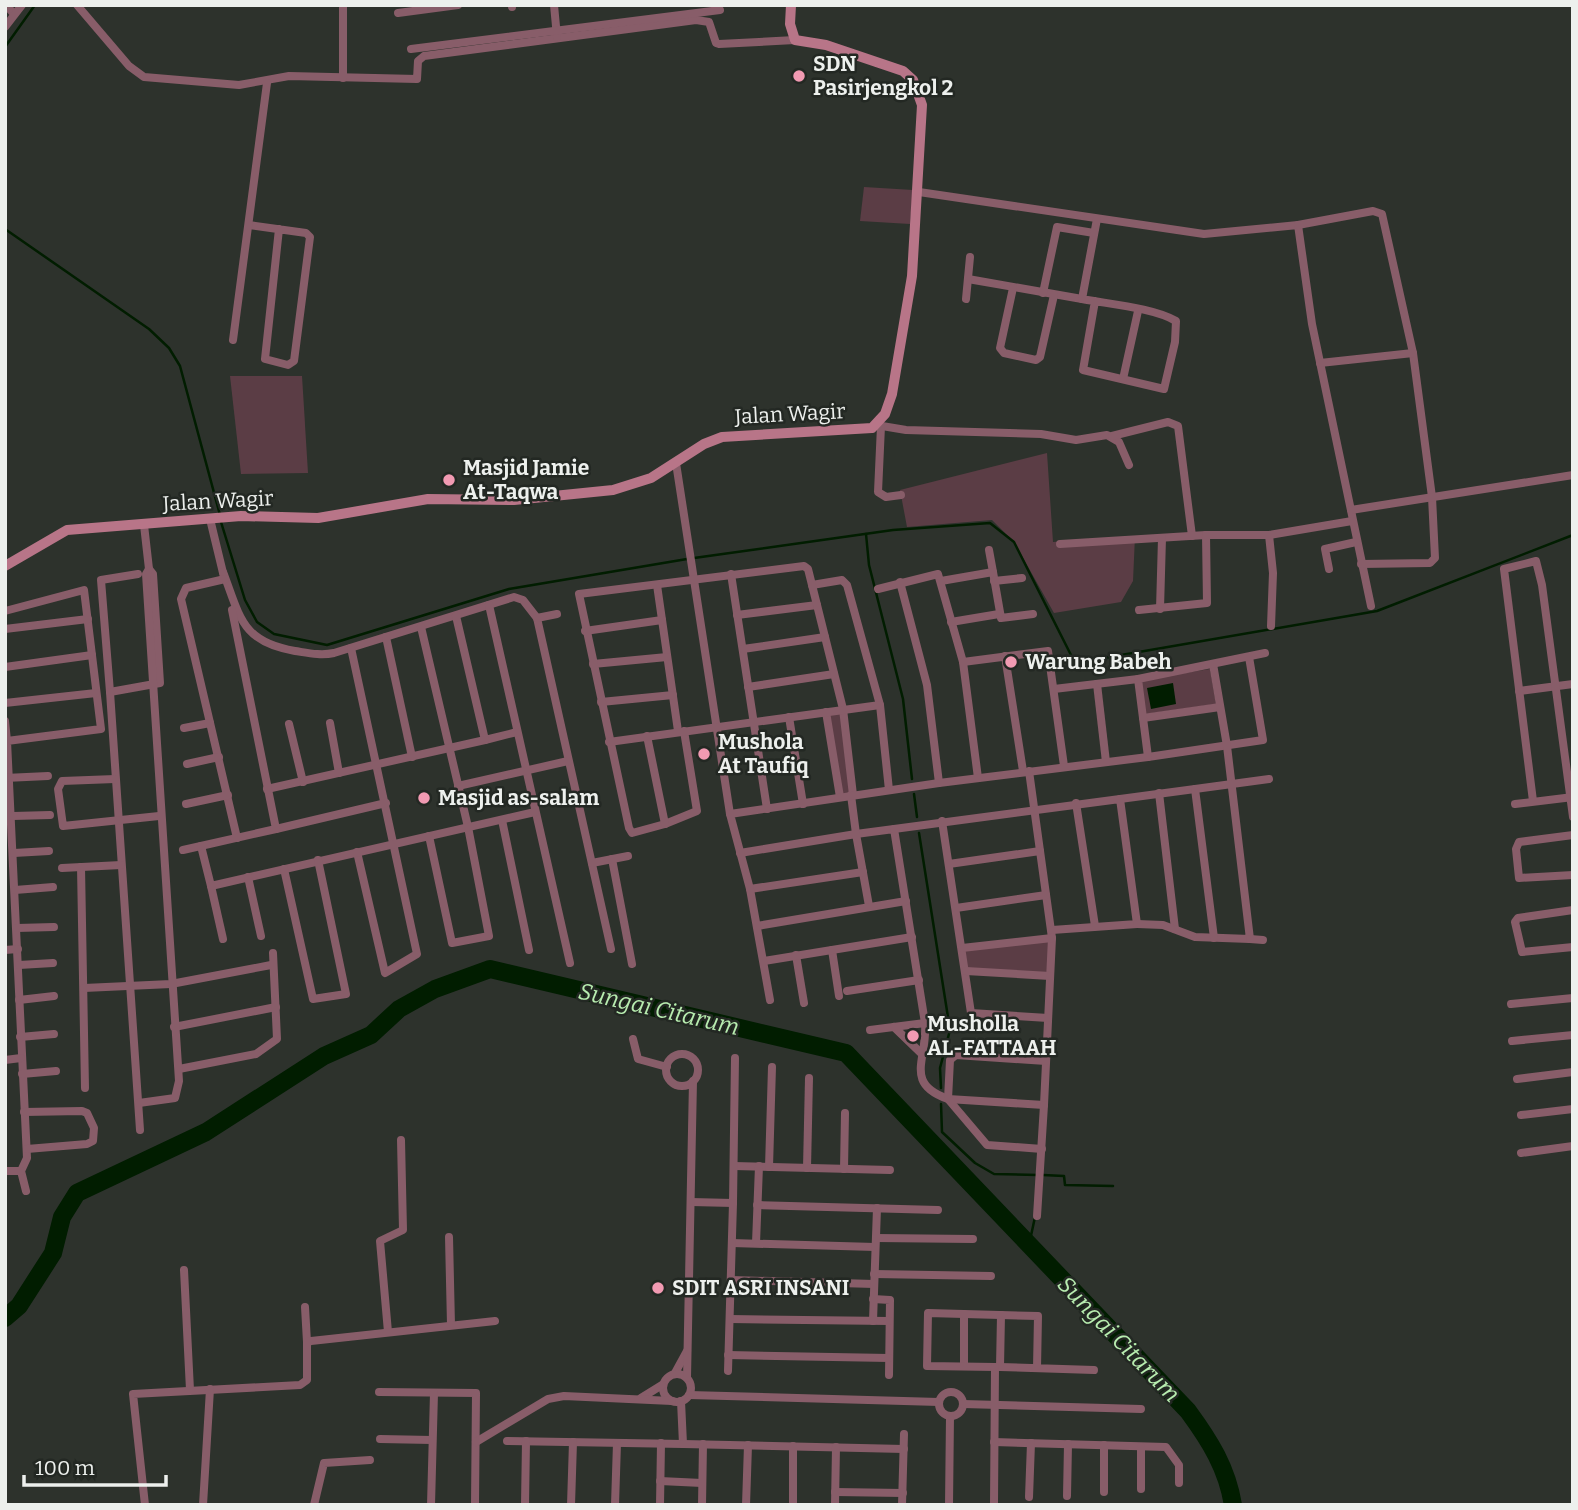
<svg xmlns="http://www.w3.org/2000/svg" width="1578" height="1510" font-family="Bitter,serif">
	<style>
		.green { fill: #5b3d45 }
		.water { fill: #011d00 }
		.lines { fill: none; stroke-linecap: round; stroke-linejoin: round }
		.stream { stroke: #011d00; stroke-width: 2.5 }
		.river { stroke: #011d00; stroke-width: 18 }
		.street { stroke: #885d69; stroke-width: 8 }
		.secondary { stroke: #b87588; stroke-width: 10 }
		.poi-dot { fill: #f19ab2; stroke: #232823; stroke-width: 2.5 }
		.labels { text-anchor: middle; stroke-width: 5; stroke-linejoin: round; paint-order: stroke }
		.poi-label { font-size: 21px; font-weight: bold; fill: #edf0ed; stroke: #232823; text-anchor: start }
		.street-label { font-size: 21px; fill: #edf0ed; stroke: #232823 }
		.water-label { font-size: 23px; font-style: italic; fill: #b8edb0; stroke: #232823 }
	</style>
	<rect width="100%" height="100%" fill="#2d322c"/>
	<g class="green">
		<path d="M864 187 913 190 910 224 860 221Z"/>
		<path d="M230 376H302L308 473 241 474Z"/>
		<path d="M1047 453 1053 542 1135 536 1133 581 1121 602 1054 613 1014 542 992 520 907 527 900 490Z"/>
		<path d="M1210 669 1216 704 1145 714 1141 680Z"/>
		<path d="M843 709 853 795 840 797 826 712Z"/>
		<path d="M1052 938 1050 976 966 971 962 948Z"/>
	</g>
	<path class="water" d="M1173 683 1176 704 1151 709 1147 688Z"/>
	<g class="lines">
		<g class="stream">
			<path d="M5 47 35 5"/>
			<path d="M5 229 149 329 169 348 180 366 220 515"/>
			<path d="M221 522 245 600 257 622 274 634 327 645 509 589 687 559"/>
			<path d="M866 534 869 565 903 699 912 779"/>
			<path d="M694 558 893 530 990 523 1014 542 1075 663 1377 611 1573 535"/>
			<path d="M914 794 917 817"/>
			<path d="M919 833 950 1030 940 1068 941 1088"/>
			<path d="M941 1104 942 1132 975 1163 994 1174 1038 1175"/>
			<path d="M1043 1175 1064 1176 1065 1185 1113 1186"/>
			<path d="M1029 1245 1035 1217"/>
		</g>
		<path class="river" d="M5 1318 19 1306 53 1253 62 1217 77 1193 206 1132 324 1056 371 1035 399 1009 435 989 490 969 846 1053 1188 1411C1210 1441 1227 1468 1233 1505"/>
		<g class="street">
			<path d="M6 5 14 14"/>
			<path d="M77 5 129 66 144 77 239 85 289 76 417 79 418 61 424 56 696 20 709 22 716 43 719 44 795 40"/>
			<path d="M512 5V7"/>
			<path d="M554 5 557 37"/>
			<path d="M398 13 458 5"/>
			<path d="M5 27 22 5"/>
			<path d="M411 49 720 10"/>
			<path d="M343 78V5"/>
			<path d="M919 192 1204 234 1298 225 1312 324 1371 606"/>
			<path d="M249 225 306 233 310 237 294 361 288 365 265 359 279 229"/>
			<path d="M1298 225 1373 211 1382 214 1413 353 1432 497 1435 558 1430 563 1361 564"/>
			<path d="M968 279 1082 299"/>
			<path d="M1013 288 1000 348 1004 353 1036 360 1040 357 1054 295"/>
			<path d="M1043 293 1057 227 1094 233"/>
			<path d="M966 299 970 257"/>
			<path d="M1095 301 1083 370 1164 389 1175 342 1176 321C1155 308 1108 304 1082 299L1097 219"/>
			<path d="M233 340 267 83"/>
			<path d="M1320 363 1413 353"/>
			<path d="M1123 379 1138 311"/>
			<path d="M876 425 906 430 1041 434 1076 440 1107 435 1119 442 1129 465"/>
			<path d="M881 426 878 492 886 497 901 495"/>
			<path d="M1112 436 1168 422 1178 426 1192 536"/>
			<path d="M676 463 730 814"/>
			<path d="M1351 510 1573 475"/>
			<path d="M210 519 224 577"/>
			<path d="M1269 535 1273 573 1271 626"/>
			<path d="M1060 544 1206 535"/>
			<path d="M989 550 993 572"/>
			<path d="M1329 569 1325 549 1356 542"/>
			<path d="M223 572C240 616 241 642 295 651 308 653 321 656 334 653L514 597 523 600 537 618 611 949"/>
			<path d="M138 574 101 580 110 692 160 683 153 574 149 569"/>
			<path d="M731 574 767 809"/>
			<path d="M225 579 186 588 181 599 237 838"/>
			<path d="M941 581 993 572 1001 618 1033 614"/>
			<path d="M994 581 1022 578"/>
			<path d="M900 582 927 685 939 783"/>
			<path d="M657 585 678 731"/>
			<path d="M812 585 842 580 847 585 880 705 889 790"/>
			<path d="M878 589 938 574 963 662"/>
			<path d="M489 605 570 963"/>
			<path d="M1160 609 1162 538"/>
			<path d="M1139 610 1207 603 1206 535H1269L1352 521"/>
			<path d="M5 611 84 590 101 729 7 741 27 1158 21 1171 26 1191"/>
			<path d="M737 615 817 605"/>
			<path d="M456 616 485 740 517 732"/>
			<path d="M537 618 557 614"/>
			<path d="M951 622 999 614"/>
			<path d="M421 627 468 827 489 936 452 943 429 836"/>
			<path d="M5 629 88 619"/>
			<path d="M585 631 662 620"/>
			<path d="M386 637 412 757"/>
			<path d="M351 648 417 954 385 973 357 852"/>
			<path d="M743 649 825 637"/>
			<path d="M1005 656 1023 771"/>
			<path d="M593 664 667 657"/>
			<path d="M5 667 92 655"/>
			<path d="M1097 684 1106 762"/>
			<path d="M748 687 834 674"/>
			<path d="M1054 689 1138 679"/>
			<path d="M1519 691 1573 684"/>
			<path d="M110 692 140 1130"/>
			<path d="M601 702 673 695"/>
			<path d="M5 703 96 693"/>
			<path d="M826 712 840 797"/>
			<path d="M789 717 803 804"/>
			<path d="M1143 718 1220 707"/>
			<path d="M5 721 7 741"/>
			<path d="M330 723 339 773"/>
			<path d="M289 724 303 782"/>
			<path d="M184 728 210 723"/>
			<path d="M684 731 697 811 665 824 632 833 629 828 579 594 804 566 808 569 843 709 853 795"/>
			<path d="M647 736 665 824"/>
			<path d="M609 742 880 705"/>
			<path d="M1148 757 1263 740 1249 657"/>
			<path d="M187 764 219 757"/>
			<path d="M5 778 48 776"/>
			<path d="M978 778 963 662 1048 651 1064 766"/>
			<path d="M115 779 62 781 58 789 63 826 159 816"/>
			<path d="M458 786 568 761"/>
			<path d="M267 789 485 740"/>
			<path d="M1159 793 1175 929"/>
			<path d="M851 795 856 834 894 829 925 1023C928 1059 903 1083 948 1099L1044 1105 1052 938 1029 771"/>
			<path d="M1120 799 1195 789"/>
			<path d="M1533 801 1504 569 1536 561 1542 585 1573 817"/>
			<path d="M1076 803 1095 926"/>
			<path d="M186 804 228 795"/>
			<path d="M1515 804 1573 797"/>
			<path d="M13 816 50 815"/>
			<path d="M502 820 529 950"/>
			<path d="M942 821 971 1013 1048 1018"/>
			<path d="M276 829 386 803"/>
			<path d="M894 829 1120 799 1137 924 1052 930"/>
			<path d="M1573 835 1519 842 1516 849 1519 878 1573 875"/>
			<path d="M201 846 211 886 535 812"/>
			<path d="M183 850 276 829 232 610"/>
			<path d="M14 853 49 851"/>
			<path d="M740 853 856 834 869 906"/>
			<path d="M612 859 632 964"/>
			<path d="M592 863 628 856"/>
			<path d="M949 864 1040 851"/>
			<path d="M81 867 85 1088"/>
			<path d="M62 868 121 865"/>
			<path d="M284 869 313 999 346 994 318 860"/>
			<path d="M248 877 261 936"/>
			<path d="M211 886 223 939"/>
			<path d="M750 889 863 872"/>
			<path d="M15 890 53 887"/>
			<path d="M956 908 1046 895"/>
			<path d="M1573 910 1518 918 1515 922 1522 952 1573 947"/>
			<path d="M1137 924 1163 925 1195 937 1250 939 1227 746 1213 664"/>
			<path d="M757 926 906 901"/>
			<path d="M17 928 54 927"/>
			<path d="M1214 938 1195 789 1269 779"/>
			<path d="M1250 939 1263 940"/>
			<path d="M962 948 1052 938"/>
			<path d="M5 950 18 949"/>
			<path d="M832 950 839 996"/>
			<path d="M796 955 804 1003"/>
			<path d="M764 961 912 937"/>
			<path d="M19 965 53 963"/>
			<path d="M966 971 1050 976"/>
			<path d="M84 988 171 984 271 965"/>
			<path d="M847 991 919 980"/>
			<path d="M19 1000 54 996"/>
			<path d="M770 1000 750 889 730 814 939 783 1148 757 1138 679 1265 653"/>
			<path d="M1511 1004 1573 998"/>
			<path d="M174 1027 276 1007"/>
			<path d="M894 1027 923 1055"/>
			<path d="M870 1030 925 1023"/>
			<path d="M20 1037 54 1034"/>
			<path d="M633 1039 638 1059 667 1067"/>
			<path d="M1512 1041 1573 1035"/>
			<circle cx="682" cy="1070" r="16"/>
			<path d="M5 1060 21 1058"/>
			<path d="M179 1069 256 1054 277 1039 273 953"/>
			<path d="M22 1074 56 1071"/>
			<path d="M1517 1079 1573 1072"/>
			<path d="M139 1103 175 1098 179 1081 146 574 149 569 144 525"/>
			<path d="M24 1112 82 1111 87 1113 94 1128 93 1141 87 1144 27 1149"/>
			<path d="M1521 1115 1573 1109"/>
			<path d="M1042 1149 987 1145 948 1099 950 1060 956 1055 1046 1061"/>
			<path d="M1521 1153 1573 1146"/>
			<path d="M734 1166 890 1170"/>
			<path d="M769 1167 772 1067"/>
			<path d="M807 1168 809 1078"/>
			<path d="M844 1169 845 1113"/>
			<path d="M5 1171H21"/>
			<path d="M691 1202 733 1203 735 1058"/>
			<path d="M757 1205 938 1210"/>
			<path d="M1037 1216 1044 1105"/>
			<path d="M449 1237 451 1325"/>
			<path d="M876 1238 973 1239"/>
			<path d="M732 1243 875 1247"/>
			<path d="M756 1243 759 1166"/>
			<path d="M184 1270 190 1390"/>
			<path d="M874 1274 991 1276"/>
			<path d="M731 1280 874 1284"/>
			<path d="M873 1299 890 1300 889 1375"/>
			<path d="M305 1307 307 1342"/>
			<path d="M730 1319 889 1321"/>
			<path d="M873 1321 877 1208"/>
			<path d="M388 1332 380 1241 403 1230 401 1140"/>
			<path d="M728 1355 889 1358"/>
			<path d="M964 1366V1314"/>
			<path d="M1000 1367 1001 1315"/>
			<path d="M1037 1368 1038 1316 928 1313 927 1366 995 1367H1000L1094 1370"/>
			<path d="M728 1371 733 1203"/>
			<path d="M675 1373 687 1351"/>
			<circle cx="677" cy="1388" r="14"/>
			<path d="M687 1378 693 1081"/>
			<path d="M379 1392 476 1393 475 1505"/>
			<circle cx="951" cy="1404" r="12"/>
			<path d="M689 1395 939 1402"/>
			<path d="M641 1398 662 1385"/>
			<path d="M963 1404 1141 1409"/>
			<path d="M380 1439 432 1440"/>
			<path d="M507 1441 683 1444 681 1401"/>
			<path d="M476 1442 548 1399 564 1396 672 1401"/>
			<path d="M994 1442 1166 1447 1179 1465V1483"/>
			<path d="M683 1444 904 1449"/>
			<path d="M793 1446V1505"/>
			<path d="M660 1481 702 1483"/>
			<path d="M1141 1489V1447"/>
			<path d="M835 1492 903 1493"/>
			<path d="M1104 1492V1445"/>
			<path d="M1067 1496 1068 1444"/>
			<path d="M1029 1497 1031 1443"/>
			<path d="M994 1503 995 1367"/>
			<path d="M145 1505 133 1394 300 1385 307 1380V1342L311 1341 495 1321"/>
			<path d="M203 1505 210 1389"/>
			<path d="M314 1505 324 1463 370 1460"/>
			<path d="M431 1505 434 1393"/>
			<path d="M525 1505 526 1441"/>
			<path d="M571 1505 573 1442"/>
			<path d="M615 1505 617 1443"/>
			<path d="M660 1505 661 1443"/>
			<path d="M702 1505 703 1444"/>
			<path d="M746 1505 748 1445"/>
			<path d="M835 1505 836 1447"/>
			<path d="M902 1505 904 1434"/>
			<path d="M949 1505 950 1416"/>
		</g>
		<path class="secondary" d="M5 566 67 530 241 516 318 518 428 499 514 500 613 490 651 478 704 444 722 437 872 428 885 414 892 394 912 276 922 105 913 80 903 71 826 45 795 40 790 24 791 5"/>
	</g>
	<g class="poi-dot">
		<circle cx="799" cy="76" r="7"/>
		<circle cx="449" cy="480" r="7"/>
		<circle cx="1011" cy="662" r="7"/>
		<circle cx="704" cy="754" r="7"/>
		<circle cx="424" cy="798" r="7"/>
		<circle cx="913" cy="1036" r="7"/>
		<circle cx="658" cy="1288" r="7"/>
	</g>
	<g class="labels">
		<g class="poi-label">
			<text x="813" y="71">SDN<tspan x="813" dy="24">Pasirjengkol 2</tspan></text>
			<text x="463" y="475">Masjid Jamie<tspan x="463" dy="24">At-Taqwa</tspan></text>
			<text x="1025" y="669">Warung Babeh</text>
			<text x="718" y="749">Mushola<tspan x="718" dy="24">At Taufiq</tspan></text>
			<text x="438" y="805">Masjid as-salam</text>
			<text x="927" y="1031">Musholla<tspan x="927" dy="24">AL-FATTAAH</tspan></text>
			<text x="672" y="1295">SDIT ASRI INSANI</text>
		</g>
		<g class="street-label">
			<text transform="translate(790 414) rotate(-3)" y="7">Jalan Wagir</text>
			<text transform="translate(218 501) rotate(-3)" y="7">Jalan Wagir</text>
		</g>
		<g class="water-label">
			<text transform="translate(659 1009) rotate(13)" y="8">Sungai Citarum</text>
			<text transform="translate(1119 1339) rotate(46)" y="8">Sungai Citarum</text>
		</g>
	</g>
	<rect width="1578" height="1510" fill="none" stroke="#edf0ed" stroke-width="14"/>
	<path d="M24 1475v10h142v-10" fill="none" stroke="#edf0ed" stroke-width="3.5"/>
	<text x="35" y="1475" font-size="21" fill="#edf0ed" stroke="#232823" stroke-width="5" paint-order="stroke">100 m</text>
</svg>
